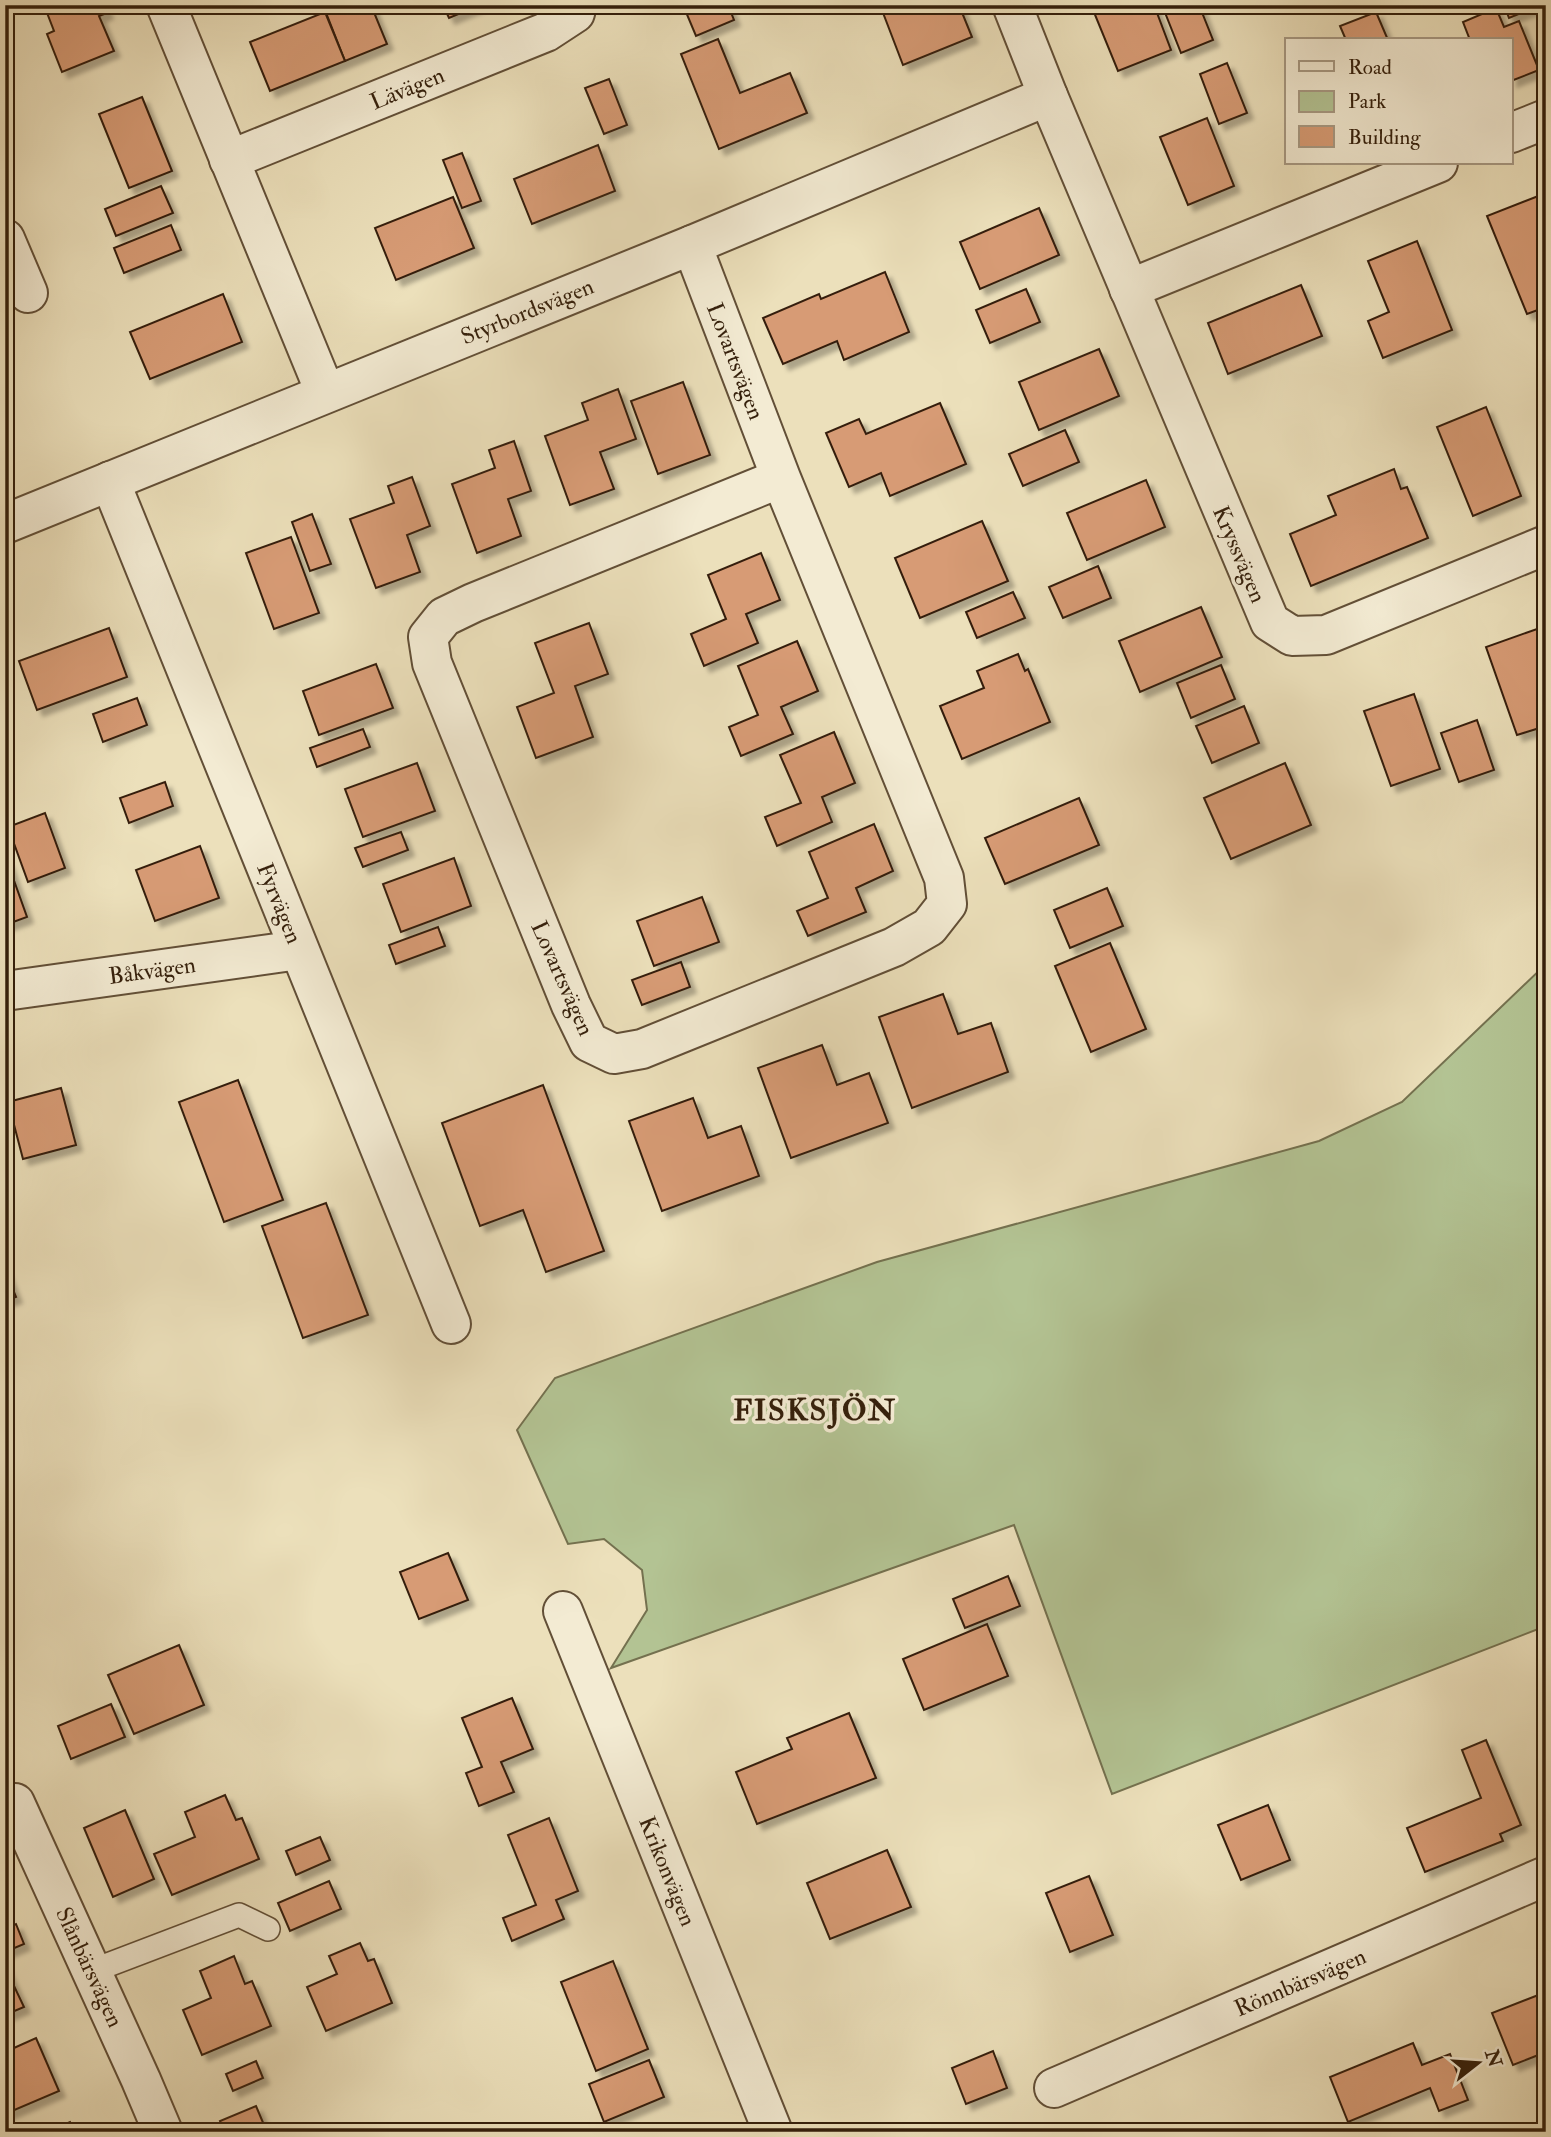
<svg xmlns="http://www.w3.org/2000/svg" width="1551" height="2137" font-family="'IM FELL Double Pica',serif">
	<style>
		.green { fill: #b3c393; stroke: #74714f; stroke-width: 2 }
		.building { fill: #d79b74; stroke: #341f0b; stroke-width: 2; filter: url(#shadow) }
		.lines { fill: none; stroke-linecap: round; stroke-linejoin: round }
		.lane-casing { stroke: #624f37; stroke-width: 26 }
		.street-casing { stroke: #624f37; stroke-width: 42 }
		.lane { stroke: #f3ebd3; stroke-width: 23 }
		.street { stroke: #f3ebd3; stroke-width: 38 }
		.labels { text-anchor: middle; stroke-width: 7; stroke-linejoin: round; paint-order: stroke }
		.street-label { font-size: 23px; fill: #341f0b; stroke: #f3ebd3 }
		.district-label { font-size: 30px; font-weight: bold; letter-spacing: 2px; fill: #341f0b; stroke: #f3ebd3 }
	</style>
	<defs>
		<filter id="shadow"><feDropShadow dx="6" dy="6" stdDeviation="2" flood-color="#0004"/></filter>
	</defs>
	<rect width="100%" height="100%" fill="#ece0bb"/>
	<filter id="stains"><feTurbulence type="fractalNoise" baseFrequency=".00286" numOctaves="4"/><feColorMatrix values="0 0 0 0 .2 0 0 0 0 .09 0 0 0 0 .02 0 0 0 .5 -.17"/></filter>
	<radialGradient id="worn" r=".72"><stop offset=".6" stop-color="#630" stop-opacity="0"/><stop offset="1" stop-color="#630" stop-opacity=".3"/></radialGradient>
	<path class="green" d="M1546 964V1626L1112 1794 1014 1525 611 1668 647 1610 642 1570 604 1539 568 1544 517 1430 555 1378 877 1262 1319 1141 1402 1102Z"/>
	<g class="building">
		<path d="M44 5H104L107 13 99 16 114 51 62 72 47 34 54 31Z"/>
		<path d="M323 5H371L387 44 345 61Z"/>
		<path d="M443 5H480L449 18Z"/>
		<path d="M683 5H728L734 20 696 36Z"/>
		<path d="M877 5H959L972 37 903 65 880 5Z"/>
		<path d="M1091 5H1154L1171 50 1118 71Z"/>
		<path d="M1176 5H1199L1213 40 1181 53 1164 10Z"/>
		<path d="M1504 5H1541L1509 18Z"/>
		<path d="M1496 8 1504 27 1519 21 1539 70 1511 81V40H1470L1463 22Z"/>
		<path d="M325 12 345 61 270 91 250 42Z"/>
		<path d="M1376 12 1388 40H1346L1340 26Z"/>
		<path d="M718 39 740 93 790 73 807 113 719 149 681 54Z"/>
		<path d="M1227 63 1247 113 1219 124 1200 74Z"/>
		<path d="M609 79 627 125 604 134 585 88Z"/>
		<path d="M142 97 172 171 129 188 99 114Z"/>
		<path d="M1207 118 1234 186 1188 205 1160 137Z"/>
		<path d="M598 145 615 191 532 224 514 179Z"/>
		<path d="M462 153 481 201 462 208 443 160Z"/>
		<path d="M161 186 173 213 116 236 105 209Z"/>
		<path d="M1546 193V307L1527 314 1487 216Z"/>
		<path d="M453 197 474 248 396 280 375 228Z"/>
		<path d="M1039 208 1059 255 980 289 960 242Z"/>
		<path d="M171 225 181 250 124 273 114 248Z"/>
		<path d="M1417 241 1452 330 1383 358 1368 321 1389 312 1368 261Z"/>
		<path d="M885 272 909 332 844 360 837 341 783 364 763 318 819 294 821 299Z"/>
		<path d="M1301 285 1322 336 1228 374 1208 323Z"/>
		<path d="M1026 289 1040 322 990 343 976 310Z"/>
		<path d="M223 294 242 342 150 379 130 332Z"/>
		<path d="M1099 349 1119 396 1039 430 1019 382Z"/>
		<path d="M683 382 710 455 658 474 631 401Z"/>
		<path d="M618 389 636 439 600 452 614 489 570 505 545 436 588 420 582 403Z"/>
		<path d="M940 403 966 464 890 496 881 473 849 487 826 433 859 419 866 434Z"/>
		<path d="M1486 407 1521 496 1473 516 1437 427Z"/>
		<path d="M1065 430 1079 462 1023 486 1009 454Z"/>
		<path d="M514 441 531 491 508 499 521 536 477 553 452 484 495 468 489 450Z"/>
		<path d="M1394 469 1401 489 1407 487 1428 538 1311 586 1290 534 1336 515 1328 496Z"/>
		<path d="M412 477 430 526 407 535 420 572 376 588 350 519 394 503 388 486Z"/>
		<path d="M1146 480 1165 527 1087 560 1067 513Z"/>
		<path d="M312 514 331 564 310 571 292 522Z"/>
		<path d="M982 521 1008 581 920 618 895 558Z"/>
		<path d="M291 537 319 613 274 629 246 553Z"/>
		<path d="M761 553 780 600 746 614 758 643 704 666 691 634 726 619 708 575Z"/>
		<path d="M1098 566 1111 598 1063 618 1049 587Z"/>
		<path d="M1013 592 1025 618 977 638 966 612Z"/>
		<path d="M1201 607 1222 657 1140 692 1119 641Z"/>
		<path d="M589 623 608 674 575 686 593 737 536 758 517 707 554 693 535 643Z"/>
		<path d="M109 628 127 677 37 710 19 661Z"/>
		<path d="M1537 629 1546 654V726L1517 735 1486 647Z"/>
		<path d="M797 641 818 691 781 707 793 734 741 756 729 727 758 715 738 666Z"/>
		<path d="M1018 654 1025 671 1028 669 1050 722 962 759 940 706 984 688 977 671Z"/>
		<path d="M376 664 393 708 319 735 303 691Z"/>
		<path d="M1221 665 1235 699 1191 718 1177 683Z"/>
		<path d="M1414 694 1440 769 1391 786 1364 711Z"/>
		<path d="M137 698 147 725 103 742 93 714Z"/>
		<path d="M1244 706 1259 743 1212 763 1196 726Z"/>
		<path d="M1477 720 1494 770 1459 782 1441 733Z"/>
		<path d="M363 729 370 747 317 767 310 748Z"/>
		<path d="M834 732 855 783 822 797 832 822 777 846 765 817 801 803 780 755Z"/>
		<path d="M417 763 435 811 363 837 345 789Z"/>
		<path d="M1285 763 1311 825 1231 859 1204 798Z"/>
		<path d="M165 782 173 806 129 823 120 798Z"/>
		<path d="M1079 798 1099 845 1005 884 985 838Z"/>
		<path d="M45 813 65 868 28 882 8 827Z"/>
		<path d="M874 824 893 871 856 888 866 912 808 936 797 911 828 898 809 852Z"/>
		<path d="M401 832 408 850 363 867 355 848Z"/>
		<path d="M200 846 219 898 155 921 136 870Z"/>
		<path d="M454 858 471 906 401 932 383 884Z"/>
		<path d="M5 861H7L27 917 5 925Z"/>
		<path d="M1107 888 1123 926 1070 948 1054 910Z"/>
		<path d="M702 897 719 942 654 966 637 921Z"/>
		<path d="M438 927 445 946 396 964 389 945Z"/>
		<path d="M1110 943 1146 1029 1091 1052 1055 966Z"/>
		<path d="M681 962 690 987 642 1005 632 980Z"/>
		<path d="M943 994 958 1034 991 1023 1008 1072 912 1108 879 1017Z"/>
		<path d="M822 1045 837 1085 869 1073 888 1123 791 1158 758 1068Z"/>
		<path d="M238 1080 283 1200 224 1222 179 1102Z"/>
		<path d="M543 1085 604 1251 546 1272 523 1210 480 1226 442 1123Z"/>
		<path d="M61 1088 76 1145 23 1159 8 1102Z"/>
		<path d="M693 1098 708 1138 741 1126 759 1176 662 1211 629 1121Z"/>
		<path d="M326 1203 368 1315 303 1338 262 1226Z"/>
		<path d="M5 1270 16 1297 5 1301Z"/>
		<path d="M448 1553 468 1600 419 1619 400 1572Z"/>
		<path d="M1008 1576 1020 1606 965 1628 953 1599Z"/>
		<path d="M987 1624 1008 1676 924 1710 903 1659Z"/>
		<path d="M179 1645 204 1705 134 1734 108 1675Z"/>
		<path d="M512 1698 533 1749 501 1762 514 1792 479 1806 466 1773 482 1767 462 1718Z"/>
		<path d="M111 1704 125 1737 71 1759 58 1726Z"/>
		<path d="M849 1713 876 1778 757 1824 736 1772 792 1749 787 1738Z"/>
		<path d="M1486 1740 1521 1825 1500 1834 1503 1841 1425 1872 1407 1828 1481 1798 1462 1750Z"/>
		<path d="M225 1795 236 1820 242 1818 259 1859 172 1895 154 1854 195 1837 185 1812Z"/>
		<path d="M1268 1805 1290 1860 1241 1880 1218 1825Z"/>
		<path d="M125 1810 154 1879 113 1897 84 1828Z"/>
		<path d="M549 1818 578 1891 556 1900 564 1919 512 1941 503 1918 536 1905 508 1835Z"/>
		<path d="M320 1837 330 1860 296 1875 286 1851Z"/>
		<path d="M887 1850 911 1907 830 1939 807 1883Z"/>
		<path d="M1089 1876 1113 1935 1070 1952 1046 1893Z"/>
		<path d="M329 1881 341 1909 290 1931 278 1903Z"/>
		<path d="M16 1924 24 1944 5 1952V1929Z"/>
		<path d="M360 1943 368 1961 374 1959 392 2003 326 2031 307 1987 337 1974 329 1956Z"/>
		<path d="M234 1956 245 1984 252 1981 271 2026 202 2055 183 2010 211 1998 200 1971Z"/>
		<path d="M613 1961 648 2049 596 2071 561 1982Z"/>
		<path d="M5 1967 24 2007 5 2015Z"/>
		<path d="M1546 1992V2052L1513 2065 1492 2013Z"/>
		<path d="M36 2038 59 2091 5 2114V2052Z"/>
		<path d="M1413 2043 1422 2065 1450 2054 1468 2100 1439 2111 1430 2088 1348 2122 1330 2077Z"/>
		<path d="M993 2051 1007 2088 966 2104 952 2068Z"/>
		<path d="M649 2060 664 2097 604 2122 589 2084Z"/>
		<path d="M256 2061 263 2078 233 2091 226 2074Z"/>
		<path d="M256 2106 267 2132H224L220 2121Z"/>
		<path d="M70 2122 74 2132H47Z"/>
	</g>
	<g class="lines">
		<defs>
			<path id="lane" d="M92 1971 239 1915 268 1929"/>
			<g id="street">
				<path d="M166 5 325 392"/>
				<path d="M1012 5 1048 96 1270 622 1292 636 1326 635 1546 545"/>
				<path d="M1511 133 1546 119"/>
				<path d="M229 160 546 32 575 13 577 5"/>
				<path d="M5 239 28 293"/>
				<path d="M692 245 781 478 944 878 947 904 929 927 894 947 642 1049 614 1054 589 1042 571 1005 432 663 428 637 444 617 473 603 781 478"/>
				<path d="M1129 289 1438 163"/>
				<path d="M110 481 451 1324"/>
				<path d="M5 524 692 245 1048 96"/>
				<path d="M5 991 299 950"/>
				<path d="M563 1611 773 2132"/>
				<path d="M15 1803 141 2080 163 2132"/>
				<path d="M1054 2088 1546 1876"/>
			</g>
		</defs>
		<use href="#lane" class="lane-casing"/>
		<use href="#street" class="street-casing"/>
		<use href="#lane" class="lane"/>
		<use href="#street" class="street"/>
	</g>
	<g class="labels">
		<g class="street-label">
			<text transform="translate(407 88) rotate(-22)" y="8">Lävägen</text>
			<text transform="translate(527 311) rotate(-22)" y="8">Styrbordsvägen</text>
			<text transform="translate(736 361) rotate(69)" y="8">Lovartsvägen</text>
			<text transform="translate(1240 554) rotate(67)" y="8">Kryssvägen</text>
			<text transform="translate(280 903) rotate(68)" y="8">Fyrvägen</text>
			<text transform="translate(152 970) rotate(-8)" y="8">Båkvägen</text>
			<text transform="translate(563 978) rotate(66)" y="8">Lovartsvägen</text>
			<text transform="translate(668 1871) rotate(68)" y="8">Krikonvägen</text>
			<text transform="translate(90 1967) rotate(65)" y="8">Slånbärsvägen</text>
			<text transform="translate(1300 1982) rotate(-23)" y="8">Rönnbärsvägen</text>
		</g>
		<g class="district-label">
			<text x="815" y="1420">FISKSJÖN</text>
		</g>
	</g>
	<rect width="1551" height="2137" fill="none" stroke="#ece0bb" stroke-width="28"/>
	<rect x="7" y="7" width="1537" height="2123" fill="none" stroke="#341f0b" stroke-width="3.5"/>
	<rect x="14" y="14" width="1523" height="2109" fill="none" stroke="#341f0b" stroke-width="2"/>
	<rect x="1285" y="38" width="228" height="126" fill="#f3ebd3" stroke="#a79983" stroke-width="2"/>
	<rect x="1299" y="61" width="35" height="10" fill="#f3ebd3" stroke="#a79983" stroke-width="2"/>
	<text x="1348" y="74" font-size="21" fill="#341f0b">Road</text>
	<rect x="1299" y="91" width="35" height="21" fill="#b3c393" stroke="#a79983" stroke-width="2"/>
	<text x="1348" y="108" font-size="21" fill="#341f0b">Park</text>
	<rect x="1299" y="126" width="35" height="21" fill="#d79b74" stroke="#a79983" stroke-width="2"/>
	<text x="1348" y="144" font-size="21" fill="#341f0b">Building</text>
	<g transform="translate(1478 2063) rotate(73)" stroke="#f3ebd3" stroke-width="5" paint-order="stroke">
	<path d="M0-5L12 26L0 18L-12 26Z" fill="#341f0b"/>
	<text y="-10" font-size="19" font-weight="bold" text-anchor="middle" fill="#341f0b">N</text>
	</g>
	<rect width="100%" height="100%" filter="url(#stains)"/>
	<rect width="100%" height="100%" fill="url(#worn)"/>
</svg>
